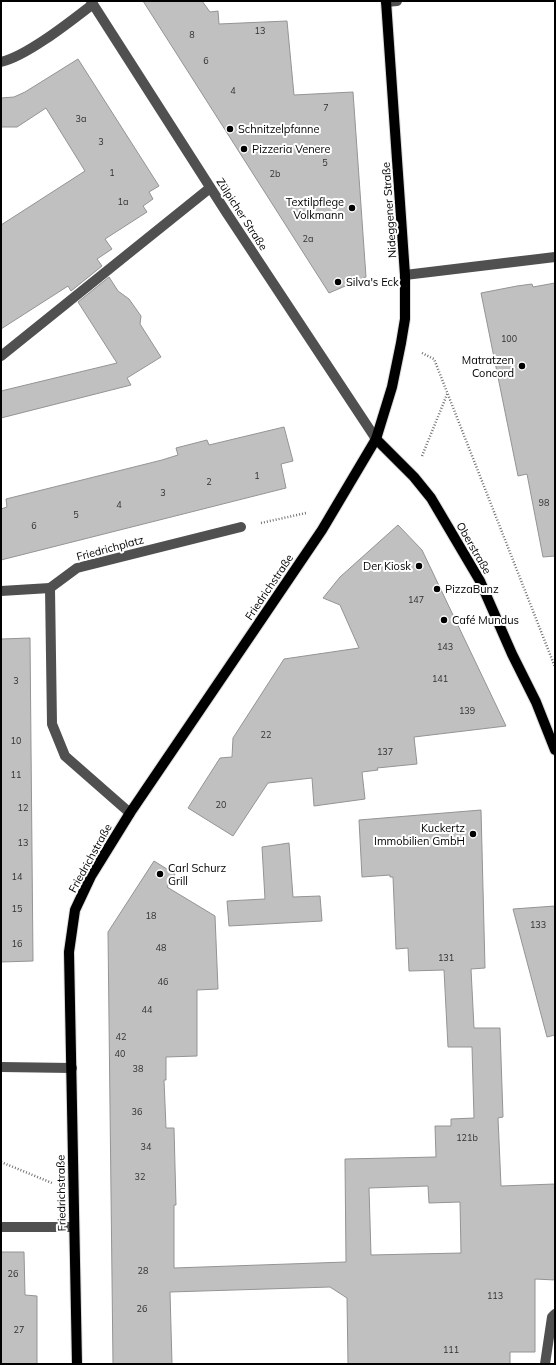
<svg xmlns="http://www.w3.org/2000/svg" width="556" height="1365" font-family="Mulish,sans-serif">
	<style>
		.building { fill: #c0c0c0; stroke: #949494; fill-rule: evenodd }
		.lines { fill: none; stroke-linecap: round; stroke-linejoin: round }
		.major-casing { stroke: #dbdbdb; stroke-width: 12 }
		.path { stroke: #727272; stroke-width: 2.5; stroke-dasharray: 1 2; stroke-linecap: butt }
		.minor { stroke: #505050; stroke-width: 10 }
		.major { stroke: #000; stroke-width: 10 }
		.poi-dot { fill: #000; stroke: #fff; stroke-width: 1.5 }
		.labels { text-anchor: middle; stroke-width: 4; stroke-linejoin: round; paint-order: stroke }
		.number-label { font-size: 9px; fill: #303030 }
		.poi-label { font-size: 11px; fill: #000; stroke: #fff; text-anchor: start }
		.street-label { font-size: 11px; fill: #000; stroke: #fff }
	</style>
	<rect width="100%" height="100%" fill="#fff"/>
	<g class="building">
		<path d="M143 1H202L210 12 218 11 219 24 287 21 294 95 353 92 366 277 329 293Z"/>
		<path d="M78 59 159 186 149 192 153 199 143 206 147 212 105 239 112 249 97 259 102 266 71 291 68 286 1 329V225L85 171 46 108 17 127H1V98L14 97 25 92Z"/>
		<path d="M109 277 118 291 129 299 141 316 140 324 161 357 127 378 131 385 1 418V391L117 363 78 302Z"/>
		<path d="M555 283V556L543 557 527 474 518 476 481 293 517 286 532 284 533 287Z"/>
		<path d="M284 427 293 461 281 464 286 488 1 560V509L7 507 6 499 162 460 178 455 176 448 207 440 209 445Z"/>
		<path d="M398 525 422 550 506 726 414 737 417 764 377 768 378 770 362 772 365 799 314 806 312 778 268 783 233 836 188 808 220 758 232 757 233 738 284 659 359 648 340 605 323 598 340 577Z"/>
		<path d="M30 638 33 961 1 962V639Z"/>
		<path d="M481 810 485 968 471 969 474 1028H500L503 1117 498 1118 501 1186 555 1184V1280L535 1279V1352H510V1364H348L347 1298 330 1287 170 1292 172 1364H113L108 932 154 861 175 874 167 887 215 916 218 989 197 990V1056L166 1057V1080H164L166 1128H174L176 1205H174V1268L346 1262 345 1159 436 1157 435 1126H451V1119L474 1118 472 1047H448L444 970 409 971 408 948 396 949 393 877H390V875L362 877 359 820ZM428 1186 429 1203 460 1202 461 1253 371 1255 369 1188Z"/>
		<path d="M289 843 293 897 320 896 322 921 229 926 227 901 265 899 262 847Z"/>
		<path d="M555 906V1035L547 1037 513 909Z"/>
		<path d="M1 1252H24L25 1295 37 1296V1364H1Z"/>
	</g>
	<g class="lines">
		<defs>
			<g id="major">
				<path d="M376 439 414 477 431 498 480 581 512 654 536 702 555 750"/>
				<path d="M77 1364 69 952 75 910 91 876 130 813 322 530 376 439 392 387 401 343 405 319V275L386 1"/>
			</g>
		</defs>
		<use href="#major" class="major-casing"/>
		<g class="path">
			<path d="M422 353 434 359 555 667"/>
			<path d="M422 456 448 392"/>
			<path d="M261 523 306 513"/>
			<path d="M1 1162 52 1183"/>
		</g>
		<g class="minor">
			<path d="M91 1 226 212 376 439"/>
			<path d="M386 2 397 1"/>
			<path d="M1 62C27 56 71 21 93 4"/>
			<path d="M405 275 555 257"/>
			<path d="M1 356 210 188"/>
			<path d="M1 591 50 588"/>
			<path d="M130 813 65 756 52 724 50 588 77 568 241 527"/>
			<path d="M1 1067 72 1068"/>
			<path d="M1 1227H73"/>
			<path d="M545 1364 552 1317 555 1314"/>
		</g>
		<use href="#major" class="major"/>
	</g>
	<g class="poi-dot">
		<circle cx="230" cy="129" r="4"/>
		<circle cx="244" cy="149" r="4"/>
		<circle cx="352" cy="208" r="4"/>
		<circle cx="338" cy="282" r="4"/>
		<circle cx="522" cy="366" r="4"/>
		<circle cx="419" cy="566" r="4"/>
		<circle cx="437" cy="589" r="4"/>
		<circle cx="444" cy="620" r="4"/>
		<circle cx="473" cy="834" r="4"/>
		<circle cx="160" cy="874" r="4"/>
	</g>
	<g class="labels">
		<g class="number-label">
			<text x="260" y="34">13</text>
			<text x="192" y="38">8</text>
			<text x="206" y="64">6</text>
			<text x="233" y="94">4</text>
			<text x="326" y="111">7</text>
			<text x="81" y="122">3a</text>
			<text x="101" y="145">3</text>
			<text x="325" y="166">5</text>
			<text x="112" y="176">1</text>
			<text x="275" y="177">2b</text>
			<text x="123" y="205">1a</text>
			<text x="308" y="242">2a</text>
			<text x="509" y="342">100</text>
			<text x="257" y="479">1</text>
			<text x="209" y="485">2</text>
			<text x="163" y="496">3</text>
			<text x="544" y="506">98</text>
			<text x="119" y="508">4</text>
			<text x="76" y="518">5</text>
			<text x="34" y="529">6</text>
			<text x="416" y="603">147</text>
			<text x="445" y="650">143</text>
			<text x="440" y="682">141</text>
			<text x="16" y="684">3</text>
			<text x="467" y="714">139</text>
			<text x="266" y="738">22</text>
			<text x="16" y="744">10</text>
			<text x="385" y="755">137</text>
			<text x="16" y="778">11</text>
			<text x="221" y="808">20</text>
			<text x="23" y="811">12</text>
			<text x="23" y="846">13</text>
			<text x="17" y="880">14</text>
			<text x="17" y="912">15</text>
			<text x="151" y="919">18</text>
			<text x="538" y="928">133</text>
			<text x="17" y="947">16</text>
			<text x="161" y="951">48</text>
			<text x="446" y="961">131</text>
			<text x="163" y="985">46</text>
			<text x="147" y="1013">44</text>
			<text x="121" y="1040">42</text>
			<text x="120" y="1057">40</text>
			<text x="138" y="1072">38</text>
			<text x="137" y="1115">36</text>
			<text x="467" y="1141">121b</text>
			<text x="146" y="1150">34</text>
			<text x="140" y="1180">32</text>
			<text x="143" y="1274">28</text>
			<text x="13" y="1277">26</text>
			<text x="495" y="1299">113</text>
			<text x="142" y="1312">26</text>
			<text x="19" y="1333">27</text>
			<text x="451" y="1353">111</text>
		</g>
		<g class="poi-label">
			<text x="238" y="133">Schnitzelpfanne</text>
			<text x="252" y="153">Pizzeria Venere</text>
			<text x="344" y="206" text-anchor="end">Textilpflege<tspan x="344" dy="13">Volkmann</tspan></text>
			<text x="346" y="286">Silva's Eck</text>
			<text x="514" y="364" text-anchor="end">Matratzen<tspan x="514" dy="13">Concord</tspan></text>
			<text x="411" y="570" text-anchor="end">Der Kiosk</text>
			<text x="445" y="593">PizzaBunz</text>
			<text x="452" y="624">Café Mundus</text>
			<text x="465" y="832" text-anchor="end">Kuckertz<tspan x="465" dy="13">Immobilien GmbH</tspan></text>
			<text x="168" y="872">Carl Schurz<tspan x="168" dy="13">Grill</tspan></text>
		</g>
		<g class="street-label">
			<text transform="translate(389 210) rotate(-94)" y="4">Nideggener Straße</text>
			<text transform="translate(242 214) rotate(57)" y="4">Zülpicher Straße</text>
			<text transform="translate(110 548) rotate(-15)" y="4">Friedrichplatz</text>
			<text transform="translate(474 548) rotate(60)" y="4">Oberstraße</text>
			<text transform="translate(269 587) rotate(-56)" y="4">Friedrichstraße</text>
			<text transform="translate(90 858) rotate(-61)" y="4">Friedrichstraße</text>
			<text transform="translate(61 1193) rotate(-91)" y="4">Friedrichstraße</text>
		</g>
	</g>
	<rect width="556" height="1365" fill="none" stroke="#000000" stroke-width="4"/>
</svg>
